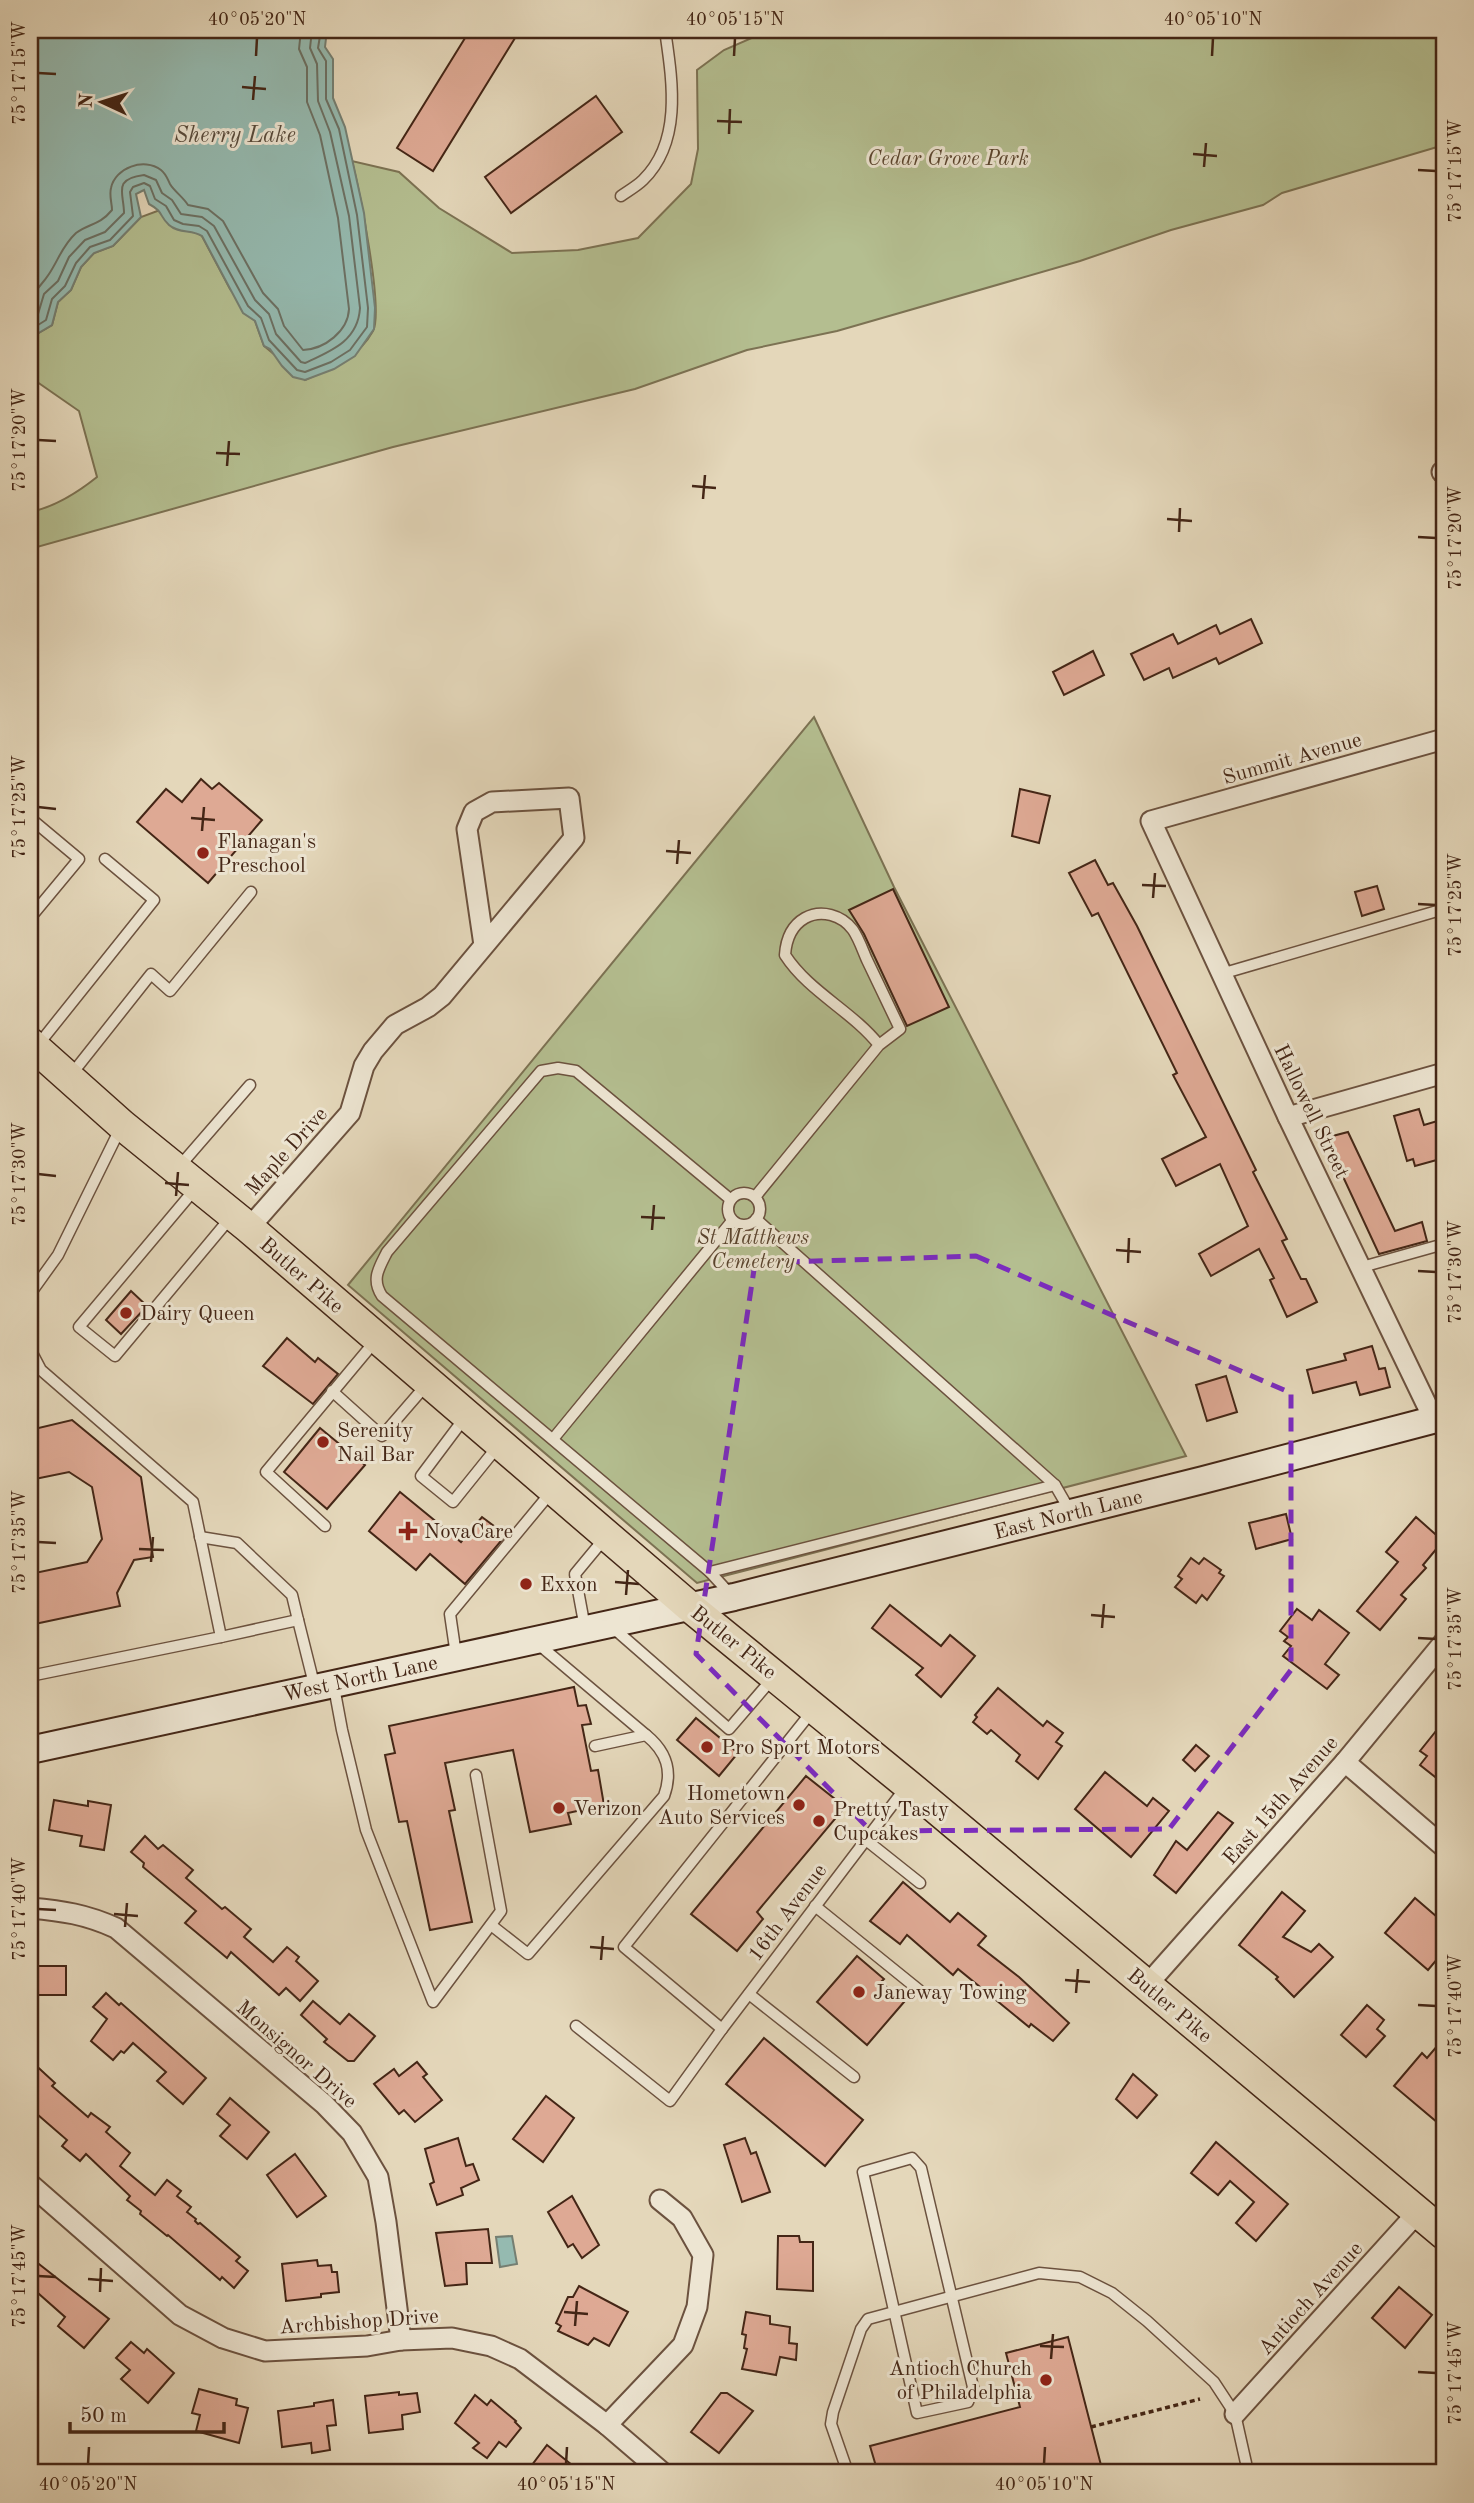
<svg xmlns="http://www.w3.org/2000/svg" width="1474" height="2503" font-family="'Old Standard TT',serif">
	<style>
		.green { fill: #b4be90; stroke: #7c7253; stroke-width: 2 }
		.water { fill: #95bab0; stroke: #757f72; stroke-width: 2 }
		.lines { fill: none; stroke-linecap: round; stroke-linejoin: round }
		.shore { stroke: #6c7063; stroke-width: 2 }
		.building { fill: #dea994; stroke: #442616; stroke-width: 2 }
		.lane-casing { stroke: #6c523f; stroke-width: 13 }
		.street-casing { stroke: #6c523f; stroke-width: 23 }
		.secondary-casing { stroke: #442616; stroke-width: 30 }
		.primary-casing { stroke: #442616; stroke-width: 33 }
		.path { stroke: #442616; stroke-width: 3.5; stroke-dasharray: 5 3.5; stroke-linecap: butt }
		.lane { stroke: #ede5d2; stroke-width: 10 }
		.street { stroke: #ede5d2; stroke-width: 19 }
		.secondary { stroke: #ede5d2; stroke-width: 26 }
		.primary { stroke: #e4d7ba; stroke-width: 30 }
		.marked { fill: none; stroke: #7b2cbf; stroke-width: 5; stroke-dasharray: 14 9; stroke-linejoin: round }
		.ticks { fill: none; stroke: #442616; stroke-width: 2.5 }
		.poi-dot { fill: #8f2418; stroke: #ede5d2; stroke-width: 2.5 }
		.labels { text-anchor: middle; stroke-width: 6; stroke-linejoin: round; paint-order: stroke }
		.park-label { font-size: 21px; font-style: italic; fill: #5a442e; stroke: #ede5d2 }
		.street-label { font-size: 21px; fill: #442616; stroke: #ede5d2 }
		.poi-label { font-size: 21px; fill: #442616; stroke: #ede5d2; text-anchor: start }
		.water-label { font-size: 23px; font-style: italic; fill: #584b3c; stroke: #ede5d2 }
		.neatline { fill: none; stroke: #442616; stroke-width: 2.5 }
		.ticks-label { font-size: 18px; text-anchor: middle; fill: #442616 }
	</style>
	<rect width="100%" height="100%" fill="#e4d7ba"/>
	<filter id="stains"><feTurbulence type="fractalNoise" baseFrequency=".00286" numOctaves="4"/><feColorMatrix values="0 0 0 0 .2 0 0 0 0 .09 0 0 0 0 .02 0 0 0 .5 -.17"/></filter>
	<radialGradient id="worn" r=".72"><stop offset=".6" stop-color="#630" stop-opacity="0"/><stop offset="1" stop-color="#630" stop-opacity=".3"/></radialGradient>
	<g class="green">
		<path d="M770 30H1444V145L1282 193 1263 205 1171 230 1080 261 837 331 747 350 635 389 393 447 30 549V512C55 507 77 493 97 477L79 411 30 377V338L52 325 58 302 71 290 81 267 94 253 113 246 141 217 160 210C179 242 183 222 202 236L230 289 255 321 264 346 305 380C332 368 358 358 373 331 384 310 359 189 352 161L399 172 439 208 512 253 578 250 638 238 691 184 698 149 697 70 724 50Z"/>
		<path d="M814 717 894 887 1186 1456 697 1583 348 1285Z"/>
	</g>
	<g class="water">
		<path d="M30 30H327L325 47 333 59V98L345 127 364 213 375 308 374 329 355 356 334 369 305 380 293 377 282 366 270 349 264 346 255 321 243 313 202 236C192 229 179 234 169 225 159 216 164 212 149 204L144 190 136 194 141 217 113 246 94 253 81 267 71 290 58 302 52 325 30 338Z"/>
		<path d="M512 2236 517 2264 500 2267 496 2237Z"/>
	</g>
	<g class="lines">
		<g class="shore">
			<path d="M30 306C35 287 40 288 49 274 59 259 62 246 76 233 89 223 99 226 112 210 112 203 109 196 111 188 115 168 144 157 161 170 166 174 167 178 170 184 174 191 183 197 188 205L208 209 223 221 263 293 278 309 284 326 303 350C325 349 348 331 349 309L338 218 320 135 307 102V67L299 49 301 30"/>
			<path d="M30 320 38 314 44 294 58 281 69 257 85 240 105 232 124 213C124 193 112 179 144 175L156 180 162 193 172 200 181 214 202 217 214 226 255 300 269 314 276 334 301 362 305 363C331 351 358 341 360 308L349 216 330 132 318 101 317 64 310 48 312 30"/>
			<path d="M30 330 46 320 52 299 65 286 76 263 90 247 110 240 133 216 130 192 133 187 144 183 150 186 155 199 166 206 174 220 183 224 199 226 207 231 248 306 261 318 269 340 297 370 305 372 331 362 350 350 367 327 368 308 357 215 339 129 326 99V61L318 48 321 30"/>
		</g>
	</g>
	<g class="building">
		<path d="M470 30H520L433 171 397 148Z"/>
		<path d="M596 96 622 132 511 213 485 177Z"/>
		<path d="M1251 619 1262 643 1219 664 1216 658 1173 678 1169 668 1144 680 1131 654 1173 634 1178 644 1216 625 1220 634Z"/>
		<path d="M1093 651 1104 675 1064 695 1053 672Z"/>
		<path d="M201 779 212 789 219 783 262 820 208 883 137 822 166 789 182 802Z"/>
		<path d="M1020 789 1050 796 1039 843 1012 836Z"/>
		<path d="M1095 860 1108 885 1113 883 1137 926 1256 1170 1253 1172 1287 1239 1282 1241 1301 1279H1306L1317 1302 1287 1317 1270 1280 1274 1278 1259 1249 1211 1276 1199 1254 1248 1226 1220 1164 1176 1186 1162 1159 1206 1137 1173 1075 1177 1073 1098 913 1092 916 1069 873Z"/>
		<path d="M1377 886 1384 909 1362 916 1355 892Z"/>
		<path d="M893 889 949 1007 907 1026 864 934 849 910Z"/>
		<path d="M1419 1109 1424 1125 1444 1119V1158L1415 1166 1413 1159 1407 1161 1394 1116Z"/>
		<path d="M1348 1132 1395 1231 1422 1222 1427 1241 1379 1254 1325 1138Z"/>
		<path d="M131 1291 147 1306 121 1334 106 1320Z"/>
		<path d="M287 1338 315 1362 318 1358 338 1374 313 1404 263 1366Z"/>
		<path d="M1372 1346 1379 1369 1385 1368 1390 1387 1360 1395 1356 1382 1313 1393 1307 1370 1346 1360 1344 1354Z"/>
		<path d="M1226 1376 1237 1412 1207 1421 1196 1385Z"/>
		<path d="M72 1420 141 1477 153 1557 134 1560 117 1593 120 1606 30 1625V1574L87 1562 102 1539 92 1487 69 1472 30 1480V1430Z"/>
		<path d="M320 1428 365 1465 327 1509 284 1472Z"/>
		<path d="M400 1492 461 1542 482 1517 506 1535 465 1584 430 1554 416 1570 369 1531Z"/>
		<path d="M1286 1514 1292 1539 1256 1549 1249 1523Z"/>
		<path d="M1416 1517 1443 1541 1423 1565 1426 1568 1401 1595 1406 1599 1380 1630 1357 1611 1398 1562 1386 1552Z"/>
		<path d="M1191 1558 1199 1564 1204 1558 1221 1570 1219 1573 1224 1576 1207 1600 1202 1595 1196 1603 1175 1587 1182 1579 1178 1576Z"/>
		<path d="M890 1605 941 1646 950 1635 975 1656 941 1697 916 1675 923 1668 872 1628Z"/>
		<path d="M1297 1609 1312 1620 1319 1610 1349 1633 1325 1664 1339 1675 1327 1689 1283 1656 1291 1646 1284 1641 1288 1637 1280 1631Z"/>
		<path d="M574 1687 578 1706 586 1705 591 1724 582 1725 591 1771 598 1770 604 1805 568 1813 571 1824 530 1832 513 1750 445 1763 455 1810 449 1811 472 1922 430 1930 407 1821 399 1822 385 1755 395 1753 389 1726Z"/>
		<path d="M998 1688 1043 1726 1047 1721 1063 1733 1056 1742 1062 1746 1038 1779 1016 1761 1020 1755 991 1730 987 1734 973 1722 977 1717 975 1715Z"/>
		<path d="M696 1718 738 1753 719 1776 677 1740Z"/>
		<path d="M1444 1721V1784L1420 1765 1427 1756 1420 1751Z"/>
		<path d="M1196 1745 1209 1756 1195 1771 1183 1760Z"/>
		<path d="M1105 1772 1147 1806 1153 1798 1169 1811 1131 1857 1075 1809Z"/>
		<path d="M806 1776 845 1807 757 1912 763 1919 737 1951 691 1914Z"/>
		<path d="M54 1800 88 1806V1801L111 1805 104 1850 80 1846 82 1836 49 1830Z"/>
		<path d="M1218 1812 1233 1823 1176 1893 1154 1875 1176 1841 1187 1850Z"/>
		<path d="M145 1836 158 1849 163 1845 193 1870 186 1878 222 1909 225 1907 251 1929 244 1937 273 1962 287 1947 299 1957 296 1961 318 1981 300 2001 286 1988 279 1995 231 1952 227 1958 185 1923 196 1911 143 1867 144 1863 131 1852Z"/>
		<path d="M903 1882 950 1922 958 1913 986 1936 978 1945 1019 1977 1069 2023 1053 2041 1031 2024 1029 2027 958 1969 953 1975 907 1935 900 1944 870 1921Z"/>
		<path d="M1282 1892 1305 1911 1283 1937 1311 1952 1319 1944 1333 1957 1294 1997 1276 1979 1278 1977 1239 1945Z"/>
		<path d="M1415 1898 1444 1923V1951L1428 1970 1385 1933Z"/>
		<path d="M857 1956 884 1979 881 1982 904 2002 867 2045 817 2002Z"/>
		<rect x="30" y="1966" width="36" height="29"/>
		<path d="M106 1993 119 2005 121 2003 206 2078 183 2104 157 2081 166 2072 133 2043 124 2053 121 2051 113 2060 91 2041 107 2019 93 2007Z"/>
		<path d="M313 2001 340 2024 349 2014 375 2036 354 2061H348L324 2042 327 2039 301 2015Z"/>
		<path d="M1367 2005 1384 2020 1377 2029 1385 2036 1366 2057 1341 2035Z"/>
		<path d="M764 2038 863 2120 825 2166 726 2084Z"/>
		<path d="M1444 2038V2128L1394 2086 1422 2053 1427 2058Z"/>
		<path d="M30 2060 55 2083 52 2086 88 2117 91 2113 110 2127 106 2132 130 2153 120 2166 155 2195 167 2180 181 2191 177 2196 191 2207 187 2212 196 2219 195 2221 198 2224 200 2223 240 2257 236 2261 248 2271 234 2288 222 2277 220 2280 168 2235 167 2236 140 2214 141 2211 127 2200 130 2196 86 2154 80 2161 62 2146 67 2140 30 2108Z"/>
		<path d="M417 2062 427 2074 423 2077 442 2100 415 2122 404 2110 399 2114 374 2084 394 2069 399 2076Z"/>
		<path d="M1133 2074 1157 2095 1137 2118 1116 2099Z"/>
		<path d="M546 2096 574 2118 543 2162 513 2139Z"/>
		<path d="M230 2098 269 2132 247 2159 220 2136 230 2125 217 2114Z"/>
		<path d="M458 2138 466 2166 473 2164 479 2180 461 2188 463 2195 437 2205 430 2184 434 2182 425 2149Z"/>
		<path d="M745 2138 751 2154 756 2152 770 2192 742 2202 724 2145Z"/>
		<path d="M1216 2142 1288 2204 1256 2241 1236 2223 1254 2202 1230 2181 1218 2195 1191 2173Z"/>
		<path d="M295 2154 326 2196 297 2217 267 2175Z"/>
		<path d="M572 2196 599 2245 582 2258 573 2244 568 2247 548 2212Z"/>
		<path d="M488 2229 492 2263H466L467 2284 445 2286 436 2233Z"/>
		<path d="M778 2236H799L800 2242H813V2291L777 2289Z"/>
		<path d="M30 2257 109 2319 84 2348 58 2326 65 2317 30 2286Z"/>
		<path d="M317 2260 318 2266 331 2265 332 2272H337L339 2292 321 2294V2297L286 2301 282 2264Z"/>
		<path d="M579 2286 628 2312 609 2346 594 2338 588 2345 558 2331 561 2326 556 2323 568 2297H573Z"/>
		<path d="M1399 2287 1432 2315 1405 2348 1372 2318Z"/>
		<path d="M746 2312 770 2316V2324L790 2327 789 2343 797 2344 796 2360 780 2357 776 2375 742 2369 747 2349 744 2348 746 2335 742 2334Z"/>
		<path d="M1068 2337 1103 2473H878L870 2446 1020 2407 1006 2353Z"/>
		<path d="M131 2342 144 2353 147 2349 174 2373 148 2403 121 2379 130 2370 116 2358Z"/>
		<path d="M199 2389 237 2399 236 2405 248 2408 239 2443 196 2431 200 2415 192 2413Z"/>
		<path d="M399 2392V2395L417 2393 420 2412 402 2415 403 2429 369 2433 365 2396Z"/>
		<path d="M721 2393H727L753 2411 719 2453 691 2432Z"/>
		<path d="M475 2395 487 2405 491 2400 516 2421 515 2422 521 2428 506 2447 499 2442 487 2458 473 2448 479 2443 455 2423Z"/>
		<path d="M333 2400 336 2425 327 2426 330 2450 312 2453 311 2443 282 2447 278 2411 314 2406V2403Z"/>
		<path d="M547 2445 582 2473H526Z"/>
	</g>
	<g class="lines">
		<defs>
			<g id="lane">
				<path d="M621 196C628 191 637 186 643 180 683 141 672 79 665 30"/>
				<path d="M30 818 79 859 30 918"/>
				<path d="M1221 974 1444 909"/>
				<path d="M38 1045 154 900 105 859"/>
				<path d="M71 1075 151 974 170 991 251 892"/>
				<path d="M178 1168 250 1085"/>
				<path d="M195 1189 79 1327 115 1356 231 1217"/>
				<circle cx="744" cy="1209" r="16"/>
				<path d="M755 1197 879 1045 900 1029C889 1006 878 983 867 960 863 951 859 939 853 930 842 915 821 909 805 918 791 926 786 940 785 955 809 992 852 1011 879 1045"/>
				<path d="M730 1199 576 1071 558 1068 541 1071 387 1252C379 1268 371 1279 382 1296L710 1572 731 1595"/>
				<path d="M756 1219 1055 1485 1070 1511"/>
				<path d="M1362 1267 1444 1244"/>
				<path d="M30 1294 58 1255 120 1129"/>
				<path d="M30 1349 41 1370 193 1502 221 1637 30 1676"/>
				<path d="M332 1391 382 1436 427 1384"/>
				<path d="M466 1416 421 1476 453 1502 498 1446"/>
				<path d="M553 1439 732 1221"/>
				<path d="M325 1526 266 1472 376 1340"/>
				<path d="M200 1537 237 1543 292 1595 298 1620 221 1637"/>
				<path d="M710 1572 1055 1485"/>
				<path d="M298 1620 315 1688"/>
				<path d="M611 1626 729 1729 772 1679"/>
				<path d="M585 1628 575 1574 604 1539"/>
				<path d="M537 1643 646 1735"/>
				<path d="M456 1655 450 1614 552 1491"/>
				<path d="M334 1687 342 1730 366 1830 433 2002 501 1911 476 1775"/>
				<path d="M866 1840 920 1883"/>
				<path d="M815 1906 919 1990"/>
				<path d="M491 1925 528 1954 664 1796C673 1771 667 1752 646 1735L595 1746"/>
				<path d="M749 1994 854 2077"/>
				<path d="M576 2026 670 2101 722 2029 906 1787"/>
				<path d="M722 2029 624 1947 813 1710"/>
				<path d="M912 2158 921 2168 973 2387 968 2402 917 2413 863 2172Z"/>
				<path d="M848 2473 831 2424 833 2412 861 2329 868 2319 1039 2273 1080 2277 1112 2293 1147 2321 1214 2382 1235 2414 1246 2463 1244 2473"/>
			</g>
			<g id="street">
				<path d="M1442 472H1444"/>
				<path d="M1288 1117 1444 1073"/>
				<path d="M249 1228 350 1113 364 1066 373 1051 395 1025 428 1007 442 996 574 838 569 798 492 802 474 812 467 829 484 945"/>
				<path d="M1434 1420 1288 1117 1151 821 1444 739"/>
				<path d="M1345 1762 1444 1847"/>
				<path d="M30 1908C63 1911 85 1914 116 1928L324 2104 352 2133 378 2177 386 2222 401 2340"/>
				<path d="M1147 1985 1345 1762 1444 1642"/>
				<path d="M30 2184 180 2315 223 2338 265 2351 367 2346 401 2340 452 2338 491 2346 520 2359 607 2425 663 2473"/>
				<path d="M1235 2414 1418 2212"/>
				<path d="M607 2425 683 2345 697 2307 703 2255 682 2218 660 2200"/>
			</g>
			<path id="secondary" d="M30 1750 734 1597 1203 1480 1444 1417"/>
			<path id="primary" d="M30 1043 122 1125 249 1228 690 1607 908 1785 1444 2234"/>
		</defs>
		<use href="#lane" class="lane-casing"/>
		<use href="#street" class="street-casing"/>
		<use href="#secondary" class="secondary-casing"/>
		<use href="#primary" class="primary-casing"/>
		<path class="path" d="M1091 2427 1200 2399"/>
		<use href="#lane" class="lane"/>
		<use href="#street" class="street"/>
		<use href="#secondary" class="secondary"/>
		<use href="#primary" class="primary"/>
	</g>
	<path class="marked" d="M976 1256 1291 1393V1670L1169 1829 871 1831 696 1654 755 1263Z"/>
	<path class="ticks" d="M256 56 257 38M734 56 735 38M1212 56 1213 38M38 73 56 74M242 87 266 89M253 100 255 76M717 121 742 122M729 134 730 109M1193 154 1217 156M1204 167 1206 143M1418 170 1436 171M38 440 56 441M216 453 240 454M227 466 229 441M692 486 716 488M703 499 705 475M1167 519 1192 521M1179 532 1180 508M1418 537 1436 538M38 807 56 809M191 818 215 820M202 831 204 807M666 851 691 853M677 864 679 840M1142 885 1166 886M1153 898 1155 873M1418 904 1436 905M38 1174 56 1176M165 1183 189 1185M176 1196 178 1172M641 1217 665 1218M652 1230 654 1205M1116 1250 1141 1252M1128 1263 1129 1238M1418 1271 1436 1272M38 1542 56 1543M139 1549 164 1550M151 1562 153 1537M615 1582 639 1584M626 1595 628 1570M1091 1615 1115 1617M1102 1628 1104 1604M1418 1638 1436 1639M38 1909 56 1910M114 1914 138 1916M125 1927 127 1903M590 1947 614 1949M601 1960 603 1936M1065 1980 1090 1982M1076 1993 1078 1969M1418 2005 1436 2006M38 2276 56 2277M88 2279 113 2281M100 2292 101 2268M564 2312 588 2314M575 2326 577 2301M1040 2346 1064 2347M1051 2359 1053 2334M1418 2372 1436 2373M88 2464 89 2447M566 2464 567 2447M1044 2464 1045 2447"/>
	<g class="poi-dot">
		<circle cx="203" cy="853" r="7"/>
		<circle cx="126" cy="1313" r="7"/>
		<circle cx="323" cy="1442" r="7"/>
		<path d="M404.5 1520.5h7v7h7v7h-7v7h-7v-7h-7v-7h7z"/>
		<circle cx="526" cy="1584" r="7"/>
		<circle cx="707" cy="1747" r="7"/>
		<circle cx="799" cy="1805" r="7"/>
		<circle cx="559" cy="1808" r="7"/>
		<circle cx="819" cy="1821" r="7"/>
		<circle cx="859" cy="1992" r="7"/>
		<circle cx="1046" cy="2380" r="7"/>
	</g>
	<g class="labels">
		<g class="park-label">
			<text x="948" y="165">Cedar Grove Park</text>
			<text x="753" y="1244">St Matthews<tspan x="753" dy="24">Cemetery</tspan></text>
		</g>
		<g class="street-label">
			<text transform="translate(1292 758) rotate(-16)" y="7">Summit Avenue</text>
			<text transform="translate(1312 1111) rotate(64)" y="7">Hallowell Street</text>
			<text transform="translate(286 1151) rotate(-48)" y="7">Maple Drive</text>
			<text transform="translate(302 1275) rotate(41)" y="7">Butler Pike</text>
			<text transform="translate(1068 1514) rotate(-14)" y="7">East North Lane</text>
			<text transform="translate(734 1642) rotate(39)" y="7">Butler Pike</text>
			<text transform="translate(360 1678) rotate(-12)" y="7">West North Lane</text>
			<text transform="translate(1280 1800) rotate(-49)" y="7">East 15th Avenue</text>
			<text transform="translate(787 1912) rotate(-53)" y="7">16th Avenue</text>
			<text transform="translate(1170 2005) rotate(40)" y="7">Butler Pike</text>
			<text transform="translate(297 2054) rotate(41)" y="7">Monsignor Drive</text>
			<text transform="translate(1310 2298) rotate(-48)" y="7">Antioch Avenue</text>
			<text transform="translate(359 2321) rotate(-4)" y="7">Archbishop Drive</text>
		</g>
		<g class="poi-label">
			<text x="217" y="848">Flanagan's<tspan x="217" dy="24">Preschool</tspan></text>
			<text x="140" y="1320">Dairy Queen</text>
			<text x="337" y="1437">Serenity<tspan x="337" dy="24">Nail Bar</tspan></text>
			<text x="424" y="1538">NovaCare</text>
			<text x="540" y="1591">Exxon</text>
			<text x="721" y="1754">Pro Sport Motors</text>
			<text x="785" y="1800" text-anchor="end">Hometown<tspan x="785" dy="24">Auto Services</tspan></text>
			<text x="573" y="1815">Verizon</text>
			<text x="833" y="1816">Pretty Tasty<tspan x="833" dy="24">Cupcakes</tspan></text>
			<text x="873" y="1999">Janeway Towing</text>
			<text x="1032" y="2375" text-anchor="end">Antioch Church<tspan x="1032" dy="24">of Philadelphia</tspan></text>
		</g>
		<g class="water-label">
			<text x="235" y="142">Sherry Lake</text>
		</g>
	</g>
	<rect width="1474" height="2503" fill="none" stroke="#e4d7ba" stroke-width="77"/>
	<g transform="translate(102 102) rotate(274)" stroke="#ede5d2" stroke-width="5" paint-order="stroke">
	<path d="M0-5L12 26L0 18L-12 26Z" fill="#442616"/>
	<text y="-10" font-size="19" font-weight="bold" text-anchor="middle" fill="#442616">N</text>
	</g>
	<path d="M70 2422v10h154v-10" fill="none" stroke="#442616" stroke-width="3.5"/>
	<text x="80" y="2422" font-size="21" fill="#442616" stroke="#ede5d2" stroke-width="5" paint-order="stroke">50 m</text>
	<rect x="38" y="38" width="1398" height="2426" class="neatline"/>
	<g class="ticks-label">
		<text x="257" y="25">40°05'20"N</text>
		<text x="735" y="25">40°05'15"N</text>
		<text x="1213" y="25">40°05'10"N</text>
		<text transform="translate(19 73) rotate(-90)" y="6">75°17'15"W</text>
		<text transform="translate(1455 171) rotate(-90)" y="6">75°17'15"W</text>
		<text transform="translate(19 440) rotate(-90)" y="6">75°17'20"W</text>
		<text transform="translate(1455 538) rotate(-90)" y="6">75°17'20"W</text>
		<text transform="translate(19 807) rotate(-90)" y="6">75°17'25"W</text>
		<text transform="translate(1455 905) rotate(-90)" y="6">75°17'25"W</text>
		<text transform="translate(19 1174) rotate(-90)" y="6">75°17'30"W</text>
		<text transform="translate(1455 1272) rotate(-90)" y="6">75°17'30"W</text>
		<text transform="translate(19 1542) rotate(-90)" y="6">75°17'35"W</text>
		<text transform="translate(1455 1639) rotate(-90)" y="6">75°17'35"W</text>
		<text transform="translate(19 1909) rotate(-90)" y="6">75°17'40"W</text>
		<text transform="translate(1455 2006) rotate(-90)" y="6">75°17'40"W</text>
		<text transform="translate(19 2276) rotate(-90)" y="6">75°17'45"W</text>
		<text transform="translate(1455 2373) rotate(-90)" y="6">75°17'45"W</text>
		<text x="88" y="2490">40°05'20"N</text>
		<text x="566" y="2490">40°05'15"N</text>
		<text x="1044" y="2490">40°05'10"N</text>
	</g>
	<rect width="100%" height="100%" filter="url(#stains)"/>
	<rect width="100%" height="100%" fill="url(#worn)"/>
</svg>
